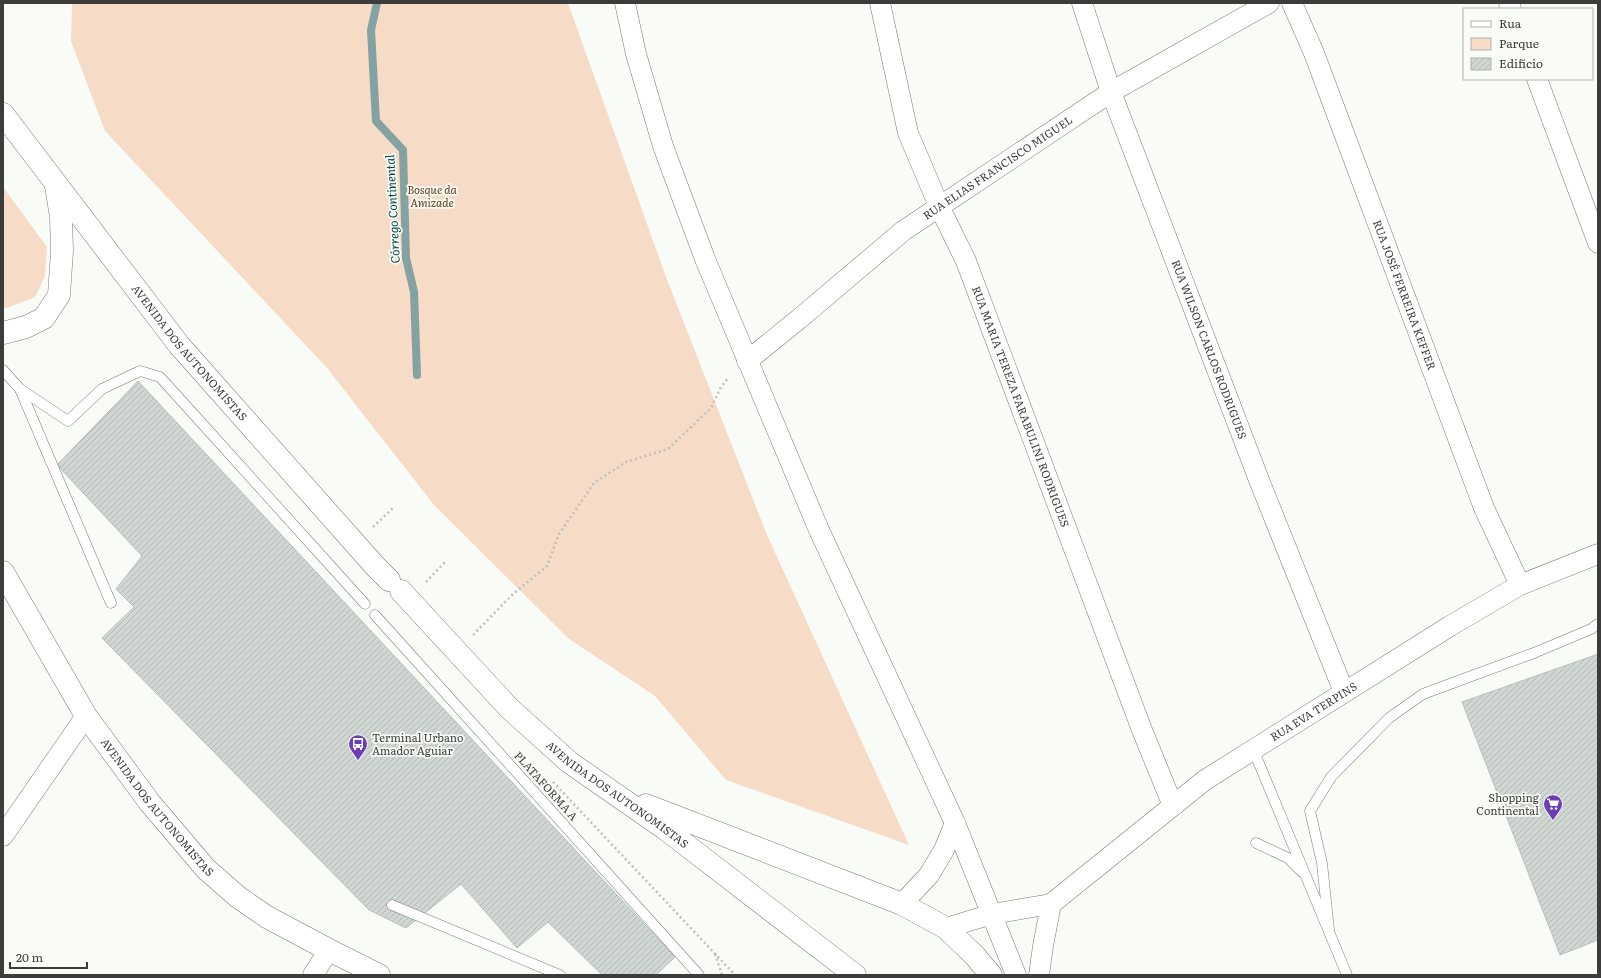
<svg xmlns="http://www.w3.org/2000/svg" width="1601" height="978" font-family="Literata,serif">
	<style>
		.green { fill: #f6dbc7 }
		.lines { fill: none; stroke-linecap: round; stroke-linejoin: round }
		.stream { stroke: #83a2a1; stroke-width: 8 }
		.building { fill: url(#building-hatch); stroke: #b9bfbc }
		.service-casing { stroke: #787b76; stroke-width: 11 }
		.minor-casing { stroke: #787b76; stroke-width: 21 }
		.primary-casing { stroke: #787b76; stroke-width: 23 }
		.path { stroke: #bec0bb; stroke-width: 2.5; stroke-dasharray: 2 3; stroke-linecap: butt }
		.service { stroke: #fff; stroke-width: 10 }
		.minor { stroke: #fff; stroke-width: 20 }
		.primary { stroke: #fff; stroke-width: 22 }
		.labels { text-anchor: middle; stroke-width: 3.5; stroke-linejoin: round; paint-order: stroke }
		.street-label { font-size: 11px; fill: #3c3d3a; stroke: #f9fcf6 }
		.park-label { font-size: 11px; font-style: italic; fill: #663d1a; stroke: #f9fcf6 }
		.poi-label { font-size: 11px; fill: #3c3d3a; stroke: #f9fcf6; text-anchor: start }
		.water-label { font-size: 12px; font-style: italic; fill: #044848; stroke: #f9fcf6 }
	</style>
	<defs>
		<pattern id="building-hatch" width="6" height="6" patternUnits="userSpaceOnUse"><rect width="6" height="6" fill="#d0d7d3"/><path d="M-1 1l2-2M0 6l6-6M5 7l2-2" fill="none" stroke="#b4b9b6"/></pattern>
	</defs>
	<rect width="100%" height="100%" fill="#f9fcf6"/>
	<g class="green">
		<path d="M72 3H568L666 277 767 535 909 845 726 780 655 696 569 639 434 505 327 368 105 131 71 41Z"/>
		<path d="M3 187 47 247 45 276 35 297 7 308 3 307Z"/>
	</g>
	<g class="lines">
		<path class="stream" d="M377 3 371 30 376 121 403 150 406 258 414 292 417 375"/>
	</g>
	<g class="building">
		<path d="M138 381 675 957 656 975H602L548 922 517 948 461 884 406 928 369 910 102 638 134 607 116 589 142 556 57 465Z"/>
		<path d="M1598 654V940L1560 955 1462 702Z"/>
	</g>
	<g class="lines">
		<defs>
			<g id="service">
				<path d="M3 370 20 389 68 421 102 389 140 371 160 377 365 604"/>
				<path d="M20 389 111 603"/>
				<path d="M375 615 699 975"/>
				<path d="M1253 749 1347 975"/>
				<path d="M1256 843 1288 858 1302 872"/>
				<path d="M392 905 560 975"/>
				<path d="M1329 930 1322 863 1310 811 1331 777 1389 718 1423 694 1534 653 1591 629 1598 624"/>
			</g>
			<g id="minor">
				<path d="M625 3 636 54 663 146 705 259 819 530 955 823 1016 975"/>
				<path id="s1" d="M880 3 908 133 939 206 966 261 1142 730 1173 806"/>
				<path id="s2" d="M1082 3 1111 92 1259 480 1344 692"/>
				<path id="s3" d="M1292 3 1314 53 1484 508 1520 585"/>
				<path d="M1509 3 1511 9"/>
				<path d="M1537 79 1598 243"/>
				<path id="s4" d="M747 361 799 319 903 231 1111 92 1269 3"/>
				<path d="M3 836 86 716"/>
				<path d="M902 904 929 875 944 850 955 823"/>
				<path id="s5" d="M946 928 992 914 1051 904 1205 780 1450 626 1520 585 1598 554"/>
				<path d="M313 975 329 950"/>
				<path d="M1039 975 1043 946 1051 904"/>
			</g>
			<g id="primary">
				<path id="s6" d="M3 114 179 345 375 566 389 580"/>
				<path d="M3 333 26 327 44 318 59 295 62 251 61 217 56 186"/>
				<path id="s7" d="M3 572 86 716 150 803 206 869 238 897 267 917 329 950 379 975"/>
				<path id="s8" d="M401 591 509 708 569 762 664 828 855 975"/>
				<path d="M646 805 902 904 946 928 975 956 991 975"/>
			</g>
		</defs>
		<use href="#service" class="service-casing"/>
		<use href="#minor" class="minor-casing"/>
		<use href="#primary" class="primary-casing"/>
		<g class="path">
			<path d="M373 527 394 507"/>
			<path d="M426 582 446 561"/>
			<path d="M473 635 513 594 547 566 559 534 594 483 626 462 668 449 711 408 721 387 729 377"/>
			<path d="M553 782 735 975"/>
			<path d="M715 954 722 975"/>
		</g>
		<use href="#service" class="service"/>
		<use href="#minor" class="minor"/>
		<use href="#primary" class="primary"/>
	</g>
	<defs>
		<symbol id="bus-pin" viewBox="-11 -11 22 30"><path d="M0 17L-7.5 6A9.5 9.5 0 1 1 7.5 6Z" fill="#6c3db5" stroke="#f9fcf6"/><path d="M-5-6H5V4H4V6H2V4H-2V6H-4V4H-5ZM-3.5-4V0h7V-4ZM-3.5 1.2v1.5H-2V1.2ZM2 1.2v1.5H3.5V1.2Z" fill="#fff"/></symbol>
		<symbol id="supermarket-pin" viewBox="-11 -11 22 30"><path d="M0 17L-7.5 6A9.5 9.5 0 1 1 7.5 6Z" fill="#6c3db5" stroke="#f9fcf6"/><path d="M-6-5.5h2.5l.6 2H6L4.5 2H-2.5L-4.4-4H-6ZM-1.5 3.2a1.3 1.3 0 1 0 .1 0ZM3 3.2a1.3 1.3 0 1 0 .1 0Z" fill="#fff"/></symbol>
	</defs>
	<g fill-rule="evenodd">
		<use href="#bus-pin" x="347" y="733" width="22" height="30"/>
		<use href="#supermarket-pin" x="1542" y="793" width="22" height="30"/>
	</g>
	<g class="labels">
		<g class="street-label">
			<text dy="4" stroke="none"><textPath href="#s4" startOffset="317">RUA ELIAS FRANCISCO MIGUEL</textPath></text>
			<text dy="4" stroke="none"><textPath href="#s3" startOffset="313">RUA JOSÉ FERREIRA KEFFER</textPath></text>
			<text dy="4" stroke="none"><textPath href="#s2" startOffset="369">RUA WILSON CARLOS RODRIGUES</textPath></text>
			<text dy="4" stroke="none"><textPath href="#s6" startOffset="303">AVENIDA DOS AUTONOMISTAS</textPath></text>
			<text dy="4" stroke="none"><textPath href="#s1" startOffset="429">RUA MARIA TEREZA FARABULINI RODRIGUES</textPath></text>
			<text dy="4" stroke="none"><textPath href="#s5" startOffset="434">RUA EVA TERPINS</textPath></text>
			<text transform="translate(546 786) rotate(48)" y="4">PLATAFORMA A</text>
			<text dy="4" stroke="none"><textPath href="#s8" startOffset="298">AVENIDA DOS AUTONOMISTAS</textPath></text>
			<text dy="4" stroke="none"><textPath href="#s7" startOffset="282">AVENIDA DOS AUTONOMISTAS</textPath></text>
		</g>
		<g class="park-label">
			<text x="432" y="194">Bosque da<tspan x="432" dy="13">Amizade</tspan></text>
		</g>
		<g class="poi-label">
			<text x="372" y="742">Terminal Urbano<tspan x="372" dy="13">Amador Aguiar</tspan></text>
			<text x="1539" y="802" text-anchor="end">Shopping<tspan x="1539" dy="13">Continental</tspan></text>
		</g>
		<g class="water-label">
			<text transform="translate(393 209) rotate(-93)" y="4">Córrego Continental</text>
		</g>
	</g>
	<rect width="1601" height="978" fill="none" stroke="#3c3d3a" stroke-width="8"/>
	<rect x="1463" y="8" width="130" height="72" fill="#f9fcf6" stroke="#adb0ab"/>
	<rect x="1471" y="21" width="20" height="6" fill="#ffffff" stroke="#adb0ab"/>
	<text x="1499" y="28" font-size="12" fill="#3c3d3a">Rua</text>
	<rect x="1471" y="38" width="20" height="12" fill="#f6dbc7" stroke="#adb0ab"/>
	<text x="1499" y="48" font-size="12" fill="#3c3d3a">Parque</text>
	<rect x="1471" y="58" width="20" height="12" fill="url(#building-hatch)" stroke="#adb0ab"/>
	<text x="1499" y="68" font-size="12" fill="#3c3d3a">Edifício</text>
	<path d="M10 962v6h77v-6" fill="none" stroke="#3c3d3a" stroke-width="2"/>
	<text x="16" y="962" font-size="12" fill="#3c3d3a" stroke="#f9fcf6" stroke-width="3" paint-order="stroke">20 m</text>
</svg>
